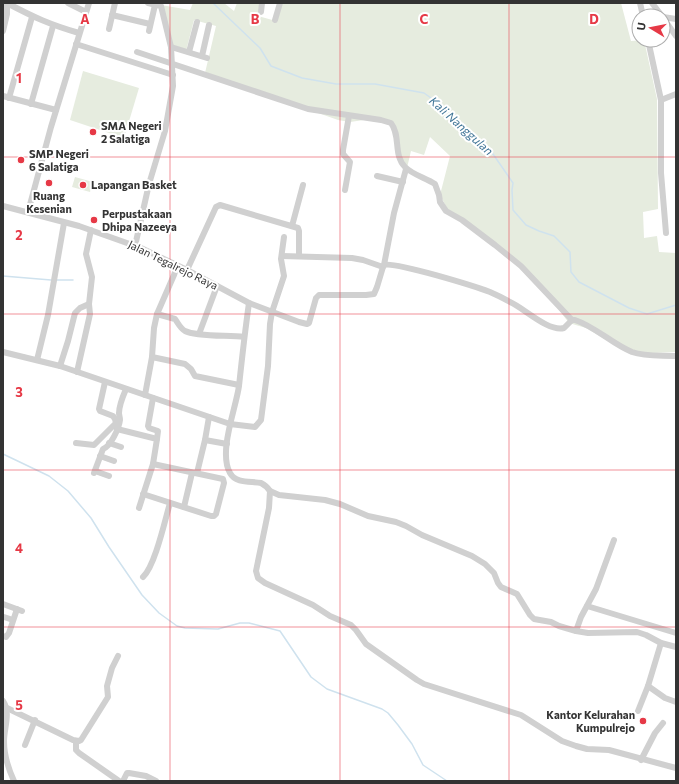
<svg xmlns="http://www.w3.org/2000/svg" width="679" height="784" font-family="Commissioner,sans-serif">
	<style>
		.green { fill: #e6ecdf }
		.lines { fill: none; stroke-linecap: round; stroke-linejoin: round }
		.stream { stroke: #cfe2ee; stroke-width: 1.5 }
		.minor { stroke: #d0d0d0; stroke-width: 6 }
		.grid { fill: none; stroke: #e63946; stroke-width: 1; stroke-opacity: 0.55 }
		.poi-dot { fill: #e63946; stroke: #fff; stroke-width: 1.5 }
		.labels { text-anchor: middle; stroke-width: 4; stroke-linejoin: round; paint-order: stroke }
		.poi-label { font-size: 11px; font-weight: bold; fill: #333; stroke: #fff; text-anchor: start }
		.street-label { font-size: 11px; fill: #333; stroke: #fff }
		.water-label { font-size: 12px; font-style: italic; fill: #3f7597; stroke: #fff }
		.grid-label { font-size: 13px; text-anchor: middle; font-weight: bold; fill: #e63946; stroke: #fff; stroke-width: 4; stroke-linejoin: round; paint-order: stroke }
	</style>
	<rect width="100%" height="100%" fill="#fff"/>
	<g class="green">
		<path d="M193 3H224L234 11 237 3H260L258 16 276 21 280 5 287 3H621L631 41 644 40 657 99 658 209 643 212 644 238 657 236 659 252 676 253V352L630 354 586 328 569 323 549 297 520 266 448 210 440 195 450 156 430 137 424 155 411 151 407 168 404 164 391 125 378 118 350 122 338 120 205 73 216 26 194 20 186 51 172 47 161 5 190 10Z"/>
		<path d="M83 71 139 88 124 138 70 120Z"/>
		<path d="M75 177 93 182 90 192 72 187Z"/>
	</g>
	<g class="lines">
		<g class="stream">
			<path d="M213 3 260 48 271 66 302 78 336 84H375L424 93 445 108 480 144 493 154 513 183 512 190 513 210 526 225 539 231 554 236 570 252 571 272 579 282 629 308 647 314 676 305"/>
			<path d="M3 276 51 280"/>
			<path d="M57 280H73"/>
			<path d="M3 454 49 476 68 491 91 518 109 547 142 595 159 613 177 626 185 628 218 629 240 623H249L280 631 311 677 327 689 382 709 388 713 398 725 412 744 423 765 447 781"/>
		</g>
		<g class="minor">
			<path d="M7 3C33 17 51 25 79 33"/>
			<path d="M68 3 86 12"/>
			<path d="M640 3 643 16"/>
			<path d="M652 3 662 16"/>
			<path d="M261 12 262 3"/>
			<path d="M112 15 150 24"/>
			<path d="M663 17 676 19"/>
			<path d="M663 18 676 36"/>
			<path d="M275 20 280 3"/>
			<path d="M109 29 115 3"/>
			<path d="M3 31 7 14V3"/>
			<path d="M149 31 155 5"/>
			<path d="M648 40 661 100V173L666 233"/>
			<path d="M76 44 173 75"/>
			<path d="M171 47 207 58"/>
			<path d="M137 52 308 109 381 120 391 123C401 136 393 155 405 167 413 175 426 178 435 184L439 195 440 202 446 211 462 220 495 245 521 266 572 320"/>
			<path d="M189 52 197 22"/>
			<path d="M202 56 209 25"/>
			<path d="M3 96 56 110"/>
			<path d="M9 98 32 17"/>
			<path d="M661 100 676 94"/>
			<path d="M31 104 53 26"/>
			<path d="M377 176 403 182"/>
			<path d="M345 190 350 162 343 154V150L349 116"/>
			<path d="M3 206 79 226 141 248 187 270 249 303 299 322 307 324 309 323 316 298 319 295H366L374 294 377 287 383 267 384 265C394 261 477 287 490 292 497 295 503 298 510 302 524 308 548 332 564 328L572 320H575C596 327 612 344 632 352 646 357 662 355 676 356"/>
			<path d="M28 212 51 127 89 3"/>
			<path d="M292 226 303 185"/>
			<path d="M135 246 149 184 165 131 173 86 171 47 161 6 148 3"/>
			<path d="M282 256 352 258 363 260 383 267"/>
			<path d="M384 265 394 213 406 169"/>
			<path d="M187 270 216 207 220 205 298 228 299 231V256"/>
			<path d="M249 303C245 331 242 358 239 386 236 408 218 452 230 473 236 484 251 481 261 483 265 485 268 488 270 491L269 508 256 571 258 578 265 583 313 605 330 616 351 625 356 630 366 644 417 680 424 684 521 715 562 741 576 746 587 749 609 750 676 768"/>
			<path d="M157 314 175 319C178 323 180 328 185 331 197 337 229 335 244 337"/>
			<path d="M199 334 217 286"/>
			<path d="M3 352 60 366 230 424 255 427 261 420 268 366 270 324 272 312 284 276 281 259 284 237"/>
			<path d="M152 357 185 364 191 369 195 376 239 385"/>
			<path d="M37 360 48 315 64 223"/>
			<path d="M60 366 68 341 75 313 80 308 89 304 92 277 86 254 91 230"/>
			<path d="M77 372 90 314 89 304"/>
			<path d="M145 395 152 357 154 328 157 314 174 275 177 266"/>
			<path d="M153 398 148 426 149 428 158 431 157 439"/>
			<path d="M117 429 157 439 153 464 139 508"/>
			<path d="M205 440 227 444"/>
			<path d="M76 443 94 445 116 423 115 419 113 416 100 411 99 409 105 382"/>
			<path d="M109 443 121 447"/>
			<path d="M100 456 114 461"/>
			<path d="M95 471 109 476"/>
			<path d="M94 473 103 449C111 446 119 428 120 420 120 417 119 415 119 413 119 406 123 396 126 389"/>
			<path d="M197 473 205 440 209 417"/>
			<path d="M270 491 279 495 325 500 340 504 368 516 396 522 406 526 422 535 472 556 485 564 494 573 498 583 501 587 517 594 530 615 534 619 551 622 559 626 576 631"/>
			<path d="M143 494 211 516H214L216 514 224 483 223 479 153 464"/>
			<path d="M184 507 192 473"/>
			<path d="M614 540 596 589 581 617 576 631 588 633 637 632 646 635 661 643 676 647"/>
			<path d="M143 577C155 566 165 520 170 503"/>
			<path d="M3 604 22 611"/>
			<path d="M587 606 676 633"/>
			<path d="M4 617 13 620"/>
			<path d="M3 636 6 637 9 633 17 609"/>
			<path d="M648 686 665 698 676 702"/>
			<path d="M3 701C11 713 4 728 4 741 4 755 8 768 14 781"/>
			<path d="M7 708 73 740 79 741 81 740 108 697 107 686 112 668 118 656"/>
			<path d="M638 711 648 686 661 643"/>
			<path d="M76 741V750L79 753 119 781"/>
			<path d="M25 745 35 720"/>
			<path d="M641 760 655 733 663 723"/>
			<path d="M123 781 127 773H129L146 776 156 781"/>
		</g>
	</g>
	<path class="grid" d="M170 3V781M340 3V781M509 3V781M3 157H676M3 314H676M3 470H676M3 627H676"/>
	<g class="poi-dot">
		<circle cx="93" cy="132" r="4"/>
		<circle cx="21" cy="160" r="4"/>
		<circle cx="49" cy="183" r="4"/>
		<circle cx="83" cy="185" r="4"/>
		<circle cx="94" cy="220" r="4"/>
		<circle cx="643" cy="721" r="4"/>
	</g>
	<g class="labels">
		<g class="poi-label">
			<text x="101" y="130">SMA Negeri<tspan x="101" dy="13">2 Salatiga</tspan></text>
			<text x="29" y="158">SMP Negeri<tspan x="29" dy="13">6 Salatiga</tspan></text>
			<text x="91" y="189">Lapangan Basket</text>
			<text x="49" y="200" text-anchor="middle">Ruang<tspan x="49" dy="13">Kesenian</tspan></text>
			<text x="102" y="218">Perpustakaan<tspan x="102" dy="13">Dhipa Nazeeya</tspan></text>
			<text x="635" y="719" text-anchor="end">Kantor Kelurahan<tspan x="635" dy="13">Kumpulrejo</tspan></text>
		</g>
		<g class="street-label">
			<text transform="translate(173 265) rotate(26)" y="4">Jalan Tegalrejo Raya</text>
		</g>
		<g class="water-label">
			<text transform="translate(461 126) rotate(42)" y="4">Kali Nanggulan</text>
		</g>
	</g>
	<g class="grid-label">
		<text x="85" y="24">A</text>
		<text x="255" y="24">B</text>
		<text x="424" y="24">C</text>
		<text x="594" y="24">D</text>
		<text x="19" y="83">1</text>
		<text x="19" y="240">2</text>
		<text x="19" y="397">3</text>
		<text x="19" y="553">4</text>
		<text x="19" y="710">5</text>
	</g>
	<rect width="679" height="784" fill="none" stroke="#333333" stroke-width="8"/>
	<g transform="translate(651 28) rotate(280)"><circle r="19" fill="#ffffff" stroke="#adadad"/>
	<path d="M0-3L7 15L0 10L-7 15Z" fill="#e63946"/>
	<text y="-6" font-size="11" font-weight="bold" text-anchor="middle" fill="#333333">U</text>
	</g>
</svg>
